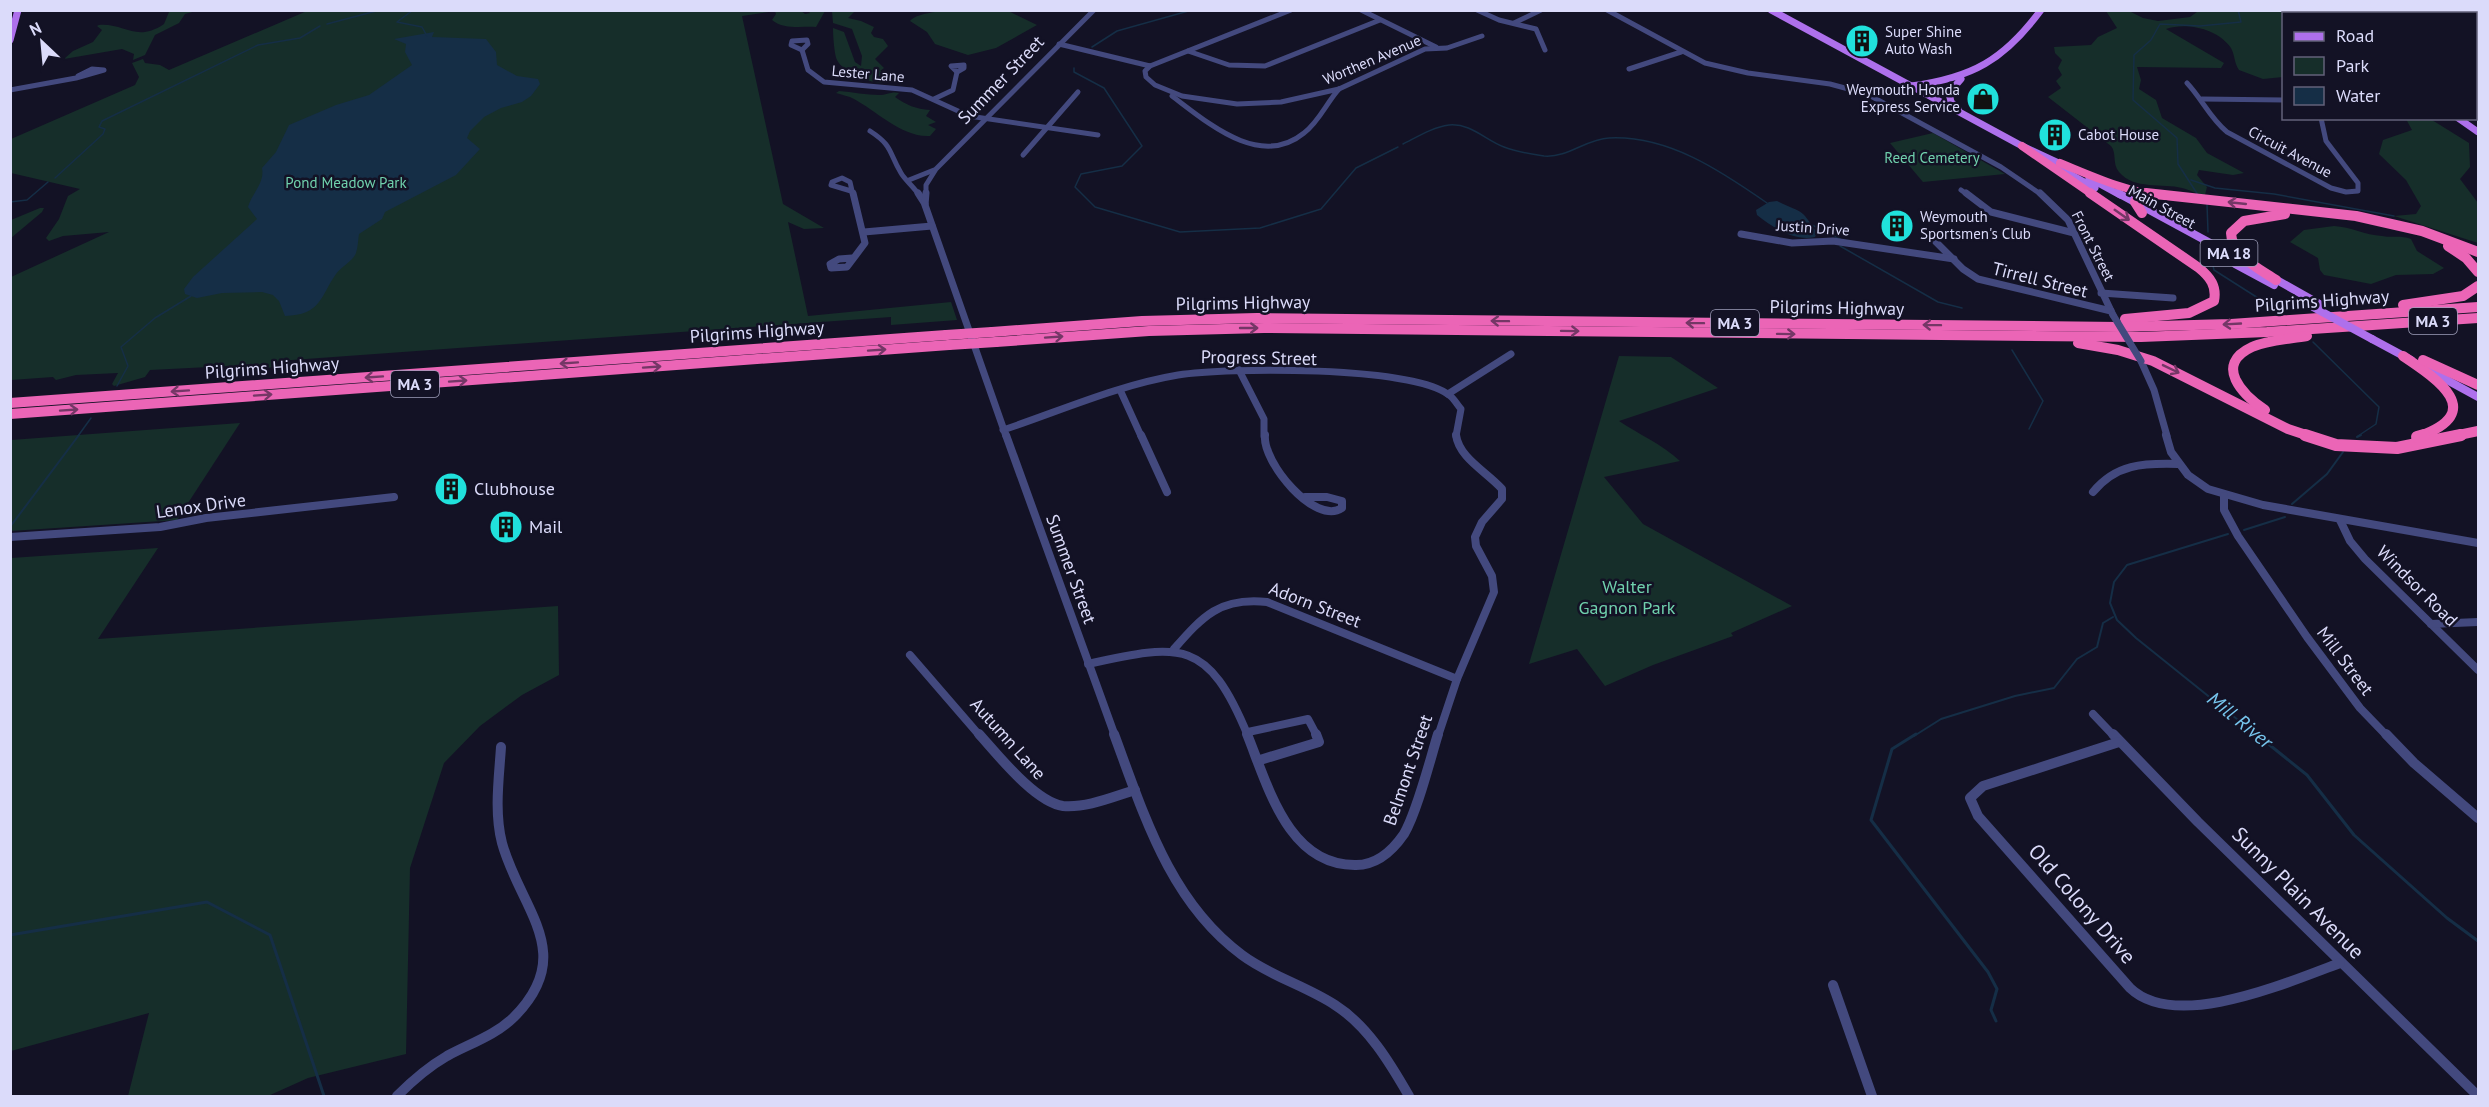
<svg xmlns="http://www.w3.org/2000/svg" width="2489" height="1107" font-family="'PT Sans',sans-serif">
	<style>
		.green { fill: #162e2a }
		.water { fill: #152e46 }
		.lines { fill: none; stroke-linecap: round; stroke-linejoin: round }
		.stream-far2 { stroke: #152e46; stroke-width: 1.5 }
		.stream-far1 { stroke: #152e46; stroke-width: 2 }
		.stream { stroke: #152e46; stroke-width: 3 }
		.minor-far3 { stroke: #43497e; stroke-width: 5 }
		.minor-far2 { stroke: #43497e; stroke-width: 7 }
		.minor-far1 { stroke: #43497e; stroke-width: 8 }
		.minor { stroke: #43497e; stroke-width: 10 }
		.major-far1 { stroke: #ae70ec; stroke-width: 7 }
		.major { stroke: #ae70ec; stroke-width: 8 }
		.highway-far2 { stroke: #eb65b6; stroke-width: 8 }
		.highway-far1 { stroke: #eb65b6; stroke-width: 10 }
		.highway { stroke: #eb65b6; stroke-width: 12 }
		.minor-bridge { stroke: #43497e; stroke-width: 7 }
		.major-bridge { stroke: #ae70ec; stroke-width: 8 }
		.highway-bridge { stroke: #eb65b6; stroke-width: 10 }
		.oneway { stroke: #743766 }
		.labels { text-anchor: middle; stroke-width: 5; stroke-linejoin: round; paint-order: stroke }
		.far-poi-label { font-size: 15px; fill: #dbdbfa; stroke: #131225; text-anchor: start }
		.far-street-label { font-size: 15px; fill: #dbdbfa; stroke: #131225 }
		.far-park-label { font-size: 15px; fill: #70d1ad; stroke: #131225 }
		.shield { fill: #131225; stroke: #9f9fba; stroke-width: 1.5 }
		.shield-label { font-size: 16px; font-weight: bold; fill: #dbdbfa }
		.street-label { font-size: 18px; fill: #dbdbfa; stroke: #131225 }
		.poi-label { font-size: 18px; fill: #dbdbfa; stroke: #131225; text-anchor: start }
		.park-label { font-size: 18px; fill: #70d1ad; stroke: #131225 }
		.water-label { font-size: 20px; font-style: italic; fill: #76c5ed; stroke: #131225 }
		.near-street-label { font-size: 21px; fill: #dbdbfa; stroke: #131225 }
	</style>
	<rect width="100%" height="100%" fill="#131225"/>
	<g class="green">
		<path d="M174 10 196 11 185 14 179 23 155 35 145 55 133 60 134 54 122 49 64 59 73 51 93 42 102 30 97 26 99 25C125 23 136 43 164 24L169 12Z"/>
		<path d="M800 10 805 14 810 13 808 11H825L816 27C802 26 784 30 772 20L776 14 775 11 742 16 783 204 824 228 804 229 788 222 808 316 951 302 957 320 891 325V317L278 361C270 374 260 364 248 365 215 367 183 368 150 370L145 377 114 386 112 384 118 373 76 375 56 380 53 377 11 380V277L109 232 63 236 49 241 46 238 59 219 68 196 80 189 11 173V139L135 85 139 77 132 63 143 59 145 63 160 65 169 70 307 11Z"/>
		<path d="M1006 10 1037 25 996 48 968 55 935 44 927 32 910 21C921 7 987 10 1006 10Z"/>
		<path d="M2224 10H2285L2289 13 2284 14 2283 77 2263 79 2239 70C2234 63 2235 55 2231 48 2218 29 2187 22 2166 29L2224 63 2221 68 2137 67 2141 80 2139 89 2156 100 2162 118 2196 138 2207 153 2244 173 2233 175 2199 170 2197 175 2207 187 2205 195C2196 194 2190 190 2182 188 2163 183 2134 190 2119 172 2112 164 2117 153 2111 146L2048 97 2061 88 2056 81 2062 75 2058 68 2062 60 2055 53 2054 47 2091 45 2098 37 2117 28 2106 11H2129L2143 18 2158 21 2190 17 2197 12Z"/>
		<path d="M832 11H855L848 18 861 21 874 27 871 33 874 37 883 39 888 46 875 59 884 68 880 71 895 75 892 82C878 87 844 74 837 60 834 53 833 33 833 28L844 32 855 62 861 66 862 56 852 29 833 23Z"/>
		<path d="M839 91C852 92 867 95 879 95 887 95 892 91 899 93L895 97C906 105 916 109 930 110L926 116 936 122 928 125 936 129 930 136C903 138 875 110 854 99 849 96 842 95 836 93Z"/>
		<path d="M2406 119 2432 120 2469 143 2470 167 2460 179 2478 203V243L2394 216 2416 214 2421 206 2406 180 2379 154 2383 140 2412 130Z"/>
		<path d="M1933 133 2005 174 1923 182 1890 143Z"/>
		<path d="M40 208H44L42 212 11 238V220Z"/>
		<path d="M2334 226C2351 227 2365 235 2382 236 2392 238 2401 235 2411 239L2417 251 2444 268 2433 274 2396 275 2371 284 2324 275 2320 270 2318 258 2290 242 2304 230Z"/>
		<path d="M1619 356 1671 357 1718 388 1619 421C1638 434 1662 444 1680 461L1604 477 1643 524 1792 606 1731 633 1733 636 1653 665 1605 686 1577 649 1529 664Z"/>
		<path d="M240 423 177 520 11 531V440Z"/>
		<path d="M158 548 98 639 558 606 559 675 522 695 480 726 444 763 410 868 406 1054 308 1078 268 1096H128L149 1013 11 1051V558Z"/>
	</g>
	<g class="water">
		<path d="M434 32 432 37 486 39 496 52 497 65 517 76 538 79 540 84 531 96 522 102 501 108 484 117 470 131 467 138 480 149 456 175 385 212 382 219 359 234C358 240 358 247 356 253 353 261 342 266 336 274 320 297 321 315 285 316L279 301 273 295 262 292 222 293 197 298 185 294 184 289 193 277 257 219 248 207C252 193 265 183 262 168L276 152 289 125 336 105 369 95 412 65 405 52 406 44 394 39Z"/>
		<path d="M1777 201C1805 215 1799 206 1817 233L1815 237C1795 242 1772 227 1757 215L1756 210 1769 202Z"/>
	</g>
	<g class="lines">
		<g class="stream-far2">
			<path d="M413 10 397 22 422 27 427 36"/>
			<path d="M614 10H648"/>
			<path d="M327 24 380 10"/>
			<path d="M1092 47 1117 31 1192 10"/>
			<path d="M1074 68V72L1104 88 1142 146 1122 166 1081 174 1075 187 1095 207 1180 232 1260 228 1321 209 1356 168 1398 147"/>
			<path d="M1403 144C1417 137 1433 127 1449 125 1471 123 1485 140 1504 147 1516 152 1531 154 1544 156 1568 158 1586 139 1609 138 1668 135 1721 171 1767 203"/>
			<path d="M55 178 103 134 105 129 99 127 102 121 258 45 300 38 320 26"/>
			<path d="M2191 180 2215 188 2274 194 2394 216"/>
			<path d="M2198 195 2178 164 2177 138 2133 100 2134 55 2151 40 2160 24 2200 26 2241 22 2238 10"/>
			<path d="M10 202 27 200 48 182"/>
			<path d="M2207 204 2208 232"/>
			<path d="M1810 224 1840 239"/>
			<path d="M1840 246 1938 302 1962 308"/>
			<path d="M2211 257 2214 270 2280 312"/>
			<path d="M2313 342 2379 407 2376 424 2358 436"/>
			<path d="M2012 350 2043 401 2029 429"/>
			<path d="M117 386 128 366 121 347 155 318 191 296"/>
			<path d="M78 436 91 418"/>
		</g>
		<g class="stream-far1">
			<path d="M2357 437 2361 435"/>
			<path d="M2292 504 2327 474 2343 452"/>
			<path d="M10 527 79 435"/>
			<path d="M2244 530 2285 517"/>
			<path d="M2228 534 2127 565 2114 582 2110 603 2117 620 2136 638 2258 736"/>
			<path d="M1914 736 1941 719 2015 696 2054 688 2077 659 2097 647 2103 623 2113 617"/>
		</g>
		<g class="stream">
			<path d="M1916 734 1892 749 1871 820 1988 972 1997 989 1991 1010 1996 1021"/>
			<path d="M2256 734 2307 775 2354 835 2447 918 2478 941"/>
			<path d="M10 935 207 902 270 935 324 1096"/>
		</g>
		<g class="minor-far3">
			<path d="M1361 10 1436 47"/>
			<path d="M1477 10 1499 20 1536 29 1545 50"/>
			<path d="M1607 10 1705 63 1748 73 1830 84 1867 94 2001 167 2042 195"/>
			<path d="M2454 10 2471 14"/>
			<path d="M1514 23 1541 10"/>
			<path d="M807 40 808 44 802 50 791 45 792 41Z"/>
			<path d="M1059 44 1150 66 1291 10"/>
			<path d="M802 50 808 70 824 82 912 90 969 116 1098 135"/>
			<path d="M1188 51 1229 65 1265 66 1380 20"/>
			<path d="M964 65V68L957 72 951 66Z"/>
			<path d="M1150 66 1145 71 1146 77 1155 85 1182 96 1237 104 1281 102 1339 89 1425 49 1447 48 1482 36"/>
			<path d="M1629 69 1681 52"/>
			<path d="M2187 83C2202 99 2210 118 2227 132L2331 188 2346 192 2358 191V183L2326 141 2321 118"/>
			<path d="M10 90 76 78 104 70 92 69 78 76"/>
			<path d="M1862 92 1911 86"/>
			<path d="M1172 96C1208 123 1260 169 1304 133 1319 122 1327 102 1339 89"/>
			<path d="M934 99 953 90 957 72"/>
			<path d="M2202 99 2284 100"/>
			<path d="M870 131C893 146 888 151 901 173 905 180 914 187 919 195"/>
			<path d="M1023 155 1078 92"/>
			<path d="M909 180 934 170"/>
			<path d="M1961 190 1968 195"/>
			<path d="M851 191 831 185 832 182 842 178 850 182 853 195"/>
			<path d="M926 195V185L936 169 1094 10"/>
		</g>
		<g class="minor-far2">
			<path d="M918 193 925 204"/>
			<path d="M926 193 925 205 1006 436"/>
			<path d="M1966 193 1991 212 2074 233"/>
			<path d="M2040 193 2068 220 2113 315"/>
			<path d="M1924 230 1963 269 1978 279 2111 311"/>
			<path d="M864 232 932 226"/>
			<path d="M1741 234 1792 243 1833 241 1954 259"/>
			<path d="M852 258 839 259 830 264 831 268 847 267 865 243 853 193"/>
			<path d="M2101 293 2173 298"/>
			<path d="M2141 361 2154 390 2167 436"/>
			<path d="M1239 370 1264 419V436"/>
			<path d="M1121 392 1141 436"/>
			<path d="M1448 394 1511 354"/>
			<path d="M1003 430C1060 411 1118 385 1178 375 1226 367 1413 366 1449 395 1454 398 1457 405 1461 409L1456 436"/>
		</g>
		<g class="minor-far1">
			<path d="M1006 435 1115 736"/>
			<path d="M1141 435 1167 492"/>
			<path d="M1265 435C1262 462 1315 526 1342 508V501L1327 497H1305"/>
			<path d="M2166 435 2171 452 2188 475 2208 489 2263 505 2478 543"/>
			<path d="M2093 492C2116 464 2143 463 2178 464"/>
			<path d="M2224 496V510L2238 536 2307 637 2360 708 2387 736"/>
			<path d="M2340 520 2350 541 2365 559 2478 670"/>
			<path d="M10 537 160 527 206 518 394 497"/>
			<path d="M2431 624 2478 622"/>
			<path d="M1174 649C1203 616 1220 597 1267 602L1457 679"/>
			<path d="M910 655 980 736"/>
			<path d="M1088 664C1182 643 1208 639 1248 736"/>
			<path d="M2093 714 2114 736"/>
			<path d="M1248 732 1308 719 1317 736"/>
			<path d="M1438 736 1457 679 1494 592 1492 576 1476 546 1475 537 1482 522 1502 499V489C1487 472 1459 458 1456 435"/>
		</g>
		<g class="minor">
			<path d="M979 734C998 755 1035 802 1063 806 1087 808 1112 797 1135 790"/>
			<path d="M1114 734C1144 815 1170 902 1242 955 1270 976 1306 986 1335 1005 1368 1026 1390 1063 1409 1096"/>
			<path d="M1247 734C1268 786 1288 866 1356 865 1377 865 1393 850 1404 834 1417 812 1430 760 1438 734"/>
			<path d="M2113 734 2198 822 2478 1096"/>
			<path d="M2386 734 2414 763 2478 818"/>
			<path d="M2119 742 1983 786 1970 798 1978 816 2130 988C2176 1032 2288 982 2340 963"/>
			<path d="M1260 760 1319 742 1316 734"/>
			<path d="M1833 985 1872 1096"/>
			<path d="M397 1096C412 1081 428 1067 447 1056 469 1044 496 1035 514 1017 578 953 520 909 502 843 494 812 499 778 501 747"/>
		</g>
		<g class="major-far1">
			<path d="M1771 10 2022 146 2067 167"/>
			<path d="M2422 10 2423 14"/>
			<path d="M10 40 18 10"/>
			<path d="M1911 86C1972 78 2004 60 2041 10"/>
			<path d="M1958 109 1951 102 1949 93 1961 79"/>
			<path d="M2458 118 2478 132"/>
			<path d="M2059 168 2095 188"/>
			<path d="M2089 178 2120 195"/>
		</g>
		<g class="major">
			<path d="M2118 193 2247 263"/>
			<path d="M2235 264 2274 285"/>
			<path d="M2268 275 2323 306"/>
			<path d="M2372 339 2411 360"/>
			<path d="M2425 368 2478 397"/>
		</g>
		<g class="highway-far2">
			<path d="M2022 146 2093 195"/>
			<path d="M2060 163C2092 176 2124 191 2160 195"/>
		</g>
		<g class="highway-far1">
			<path d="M2090 193 2199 268C2210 277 2217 286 2214 301L2189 313 2125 319"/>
			<path d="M2146 193 2356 216 2422 231 2478 252"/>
			<path d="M2142 213 2135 202 2150 196"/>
			<path d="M2448 246 2466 258 2478 272"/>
			<path d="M2276 280C2258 268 2232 256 2231 233L2244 221 2285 214"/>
			<path d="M2403 305 2463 296 2478 286"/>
			<path d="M992 332 1142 321 1257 318 2119 327 2231 324 2478 307"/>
			<path d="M996 342 1149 331 1264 328 2141 337 2267 332 2478 318"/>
			<path d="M2078 343 2118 350 2153 361 2288 429 2309 436"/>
			<path d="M2403 356C2439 380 2486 412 2420 436"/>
			<path d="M2423 360 2478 385"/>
			<path d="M10 403 946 335"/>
			<path d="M2265 410C2243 395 2213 365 2252 347 2267 340 2290 339 2307 336"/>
			<path d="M10 414 949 345"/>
			<path d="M2454 436 2478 431"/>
		</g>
		<g class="highway">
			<path d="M2305 435 2336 445 2397 448 2461 435"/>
			<path d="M2417 437 2424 435"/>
		</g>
		<path class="minor-bridge" d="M2113 315 2141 361"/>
		<path class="major-bridge" d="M2313 307 2372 339"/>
		<g class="highway-bridge">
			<path d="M946 335 992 332"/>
			<path d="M949 345 996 342"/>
		</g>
	</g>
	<defs><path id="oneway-shaft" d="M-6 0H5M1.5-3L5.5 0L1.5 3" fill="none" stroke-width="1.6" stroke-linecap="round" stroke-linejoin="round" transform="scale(1.5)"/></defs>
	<g class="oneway">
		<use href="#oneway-shaft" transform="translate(2237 203) rotate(-174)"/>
		<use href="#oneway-shaft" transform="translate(2122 215) rotate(35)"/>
		<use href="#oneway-shaft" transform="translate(1500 321) rotate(-179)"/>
		<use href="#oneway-shaft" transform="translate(1695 323) rotate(-179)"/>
		<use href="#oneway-shaft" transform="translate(2232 324) rotate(177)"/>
		<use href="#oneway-shaft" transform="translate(1932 325) rotate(-179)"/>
		<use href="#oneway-shaft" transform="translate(1249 328)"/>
		<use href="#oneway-shaft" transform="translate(1570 331) rotate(1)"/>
		<use href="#oneway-shaft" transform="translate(1786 334) rotate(1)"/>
		<use href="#oneway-shaft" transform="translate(1054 337) rotate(-4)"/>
		<use href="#oneway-shaft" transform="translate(877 350) rotate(-4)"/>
		<use href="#oneway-shaft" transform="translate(569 363) rotate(176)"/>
		<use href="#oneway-shaft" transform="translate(652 367) rotate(-4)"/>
		<use href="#oneway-shaft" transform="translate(2171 369) rotate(26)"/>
		<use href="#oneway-shaft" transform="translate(374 377) rotate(176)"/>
		<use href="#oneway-shaft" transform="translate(458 381) rotate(-4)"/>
		<use href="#oneway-shaft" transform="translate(180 391) rotate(176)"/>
		<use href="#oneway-shaft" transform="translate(263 395) rotate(-4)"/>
		<use href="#oneway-shaft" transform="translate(69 410) rotate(-4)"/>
	</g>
	<defs>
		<symbol id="building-disc" viewBox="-11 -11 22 22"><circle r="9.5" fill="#20e1dc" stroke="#131225"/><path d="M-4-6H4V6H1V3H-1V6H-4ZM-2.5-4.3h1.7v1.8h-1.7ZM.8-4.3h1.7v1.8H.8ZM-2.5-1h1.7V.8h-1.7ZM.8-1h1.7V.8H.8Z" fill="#111"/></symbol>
		<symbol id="shop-disc" viewBox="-11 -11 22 22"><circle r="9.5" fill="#20e1dc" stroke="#131225"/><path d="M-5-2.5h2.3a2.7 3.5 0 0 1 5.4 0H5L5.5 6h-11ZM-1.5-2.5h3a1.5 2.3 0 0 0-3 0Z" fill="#111"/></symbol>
	</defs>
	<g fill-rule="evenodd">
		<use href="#building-disc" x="1843" y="22" width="38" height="38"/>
		<use href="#shop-disc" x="1964" y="80" width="38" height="38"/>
		<use href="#building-disc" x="2036" y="116" width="38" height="38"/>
		<use href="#building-disc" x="1878" y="207" width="38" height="38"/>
		<use href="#building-disc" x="432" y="470" width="38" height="38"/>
		<use href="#building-disc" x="487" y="508" width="38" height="38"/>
	</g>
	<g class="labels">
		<g class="far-poi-label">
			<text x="1885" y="37">Super Shine<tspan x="1885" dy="17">Auto Wash</tspan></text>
			<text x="1960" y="95" text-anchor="end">Weymouth Honda<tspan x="1960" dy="17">Express Service</tspan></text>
			<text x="2078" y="140">Cabot House</text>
			<text x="1920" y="222">Weymouth<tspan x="1920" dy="17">Sportsmen's Club</tspan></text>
		</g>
		<g class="far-street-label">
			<text transform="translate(1372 60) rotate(-23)" y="5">Worthen Avenue</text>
			<text transform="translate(868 74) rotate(5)" y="5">Lester Lane</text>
			<text transform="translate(2290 152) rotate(28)" y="5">Circuit Avenue</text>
			<text transform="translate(2162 207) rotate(29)" y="5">Main Street</text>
			<text transform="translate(1813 228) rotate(4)" y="5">Justin Drive</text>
			<text transform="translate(2093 246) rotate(63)" y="5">Front Street</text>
		</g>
		<g class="far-park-label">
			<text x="1932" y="163">Reed Cemetery</text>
			<text x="346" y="188">Pond Meadow Park</text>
		</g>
		<g class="shield">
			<rect x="2200.5" y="240" width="57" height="26" rx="4.5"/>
			<rect x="2409" y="308" width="48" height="26" rx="4.5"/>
			<rect x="1711" y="310" width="48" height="26" rx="4.5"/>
			<rect x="391" y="371" width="48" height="26" rx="4.5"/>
		</g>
		<g class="shield-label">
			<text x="2229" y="259">MA 18</text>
			<text x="2433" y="327">MA 3</text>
			<text x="1735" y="329">MA 3</text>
			<text x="415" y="390">MA 3</text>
		</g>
		<g class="street-label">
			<text transform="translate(1001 80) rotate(-46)" y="6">Summer Street</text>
			<text transform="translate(2040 280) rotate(14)" y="6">Tirrell Street</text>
			<text transform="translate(2322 301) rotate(-4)" y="6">Pilgrims Highway</text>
			<text transform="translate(1243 303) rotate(-1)" y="6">Pilgrims Highway</text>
			<text transform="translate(1837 308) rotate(1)" y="6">Pilgrims Highway</text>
			<text transform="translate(757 332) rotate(-4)" y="6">Pilgrims Highway</text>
			<text transform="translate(1259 358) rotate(1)" y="6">Progress Street</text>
			<text transform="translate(272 368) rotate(-4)" y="6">Pilgrims Highway</text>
			<text transform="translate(201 506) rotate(-8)" y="6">Lenox Drive</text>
			<text transform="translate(1071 569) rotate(70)" y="6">Summer Street</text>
			<text transform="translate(2417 586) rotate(45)" y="6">Windsor Road</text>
			<text transform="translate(1315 605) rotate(21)" y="6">Adorn Street</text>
			<text transform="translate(2345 661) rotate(53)" y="6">Mill Street</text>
			<text transform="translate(1008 739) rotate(48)" y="6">Autumn Lane</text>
			<text transform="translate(1408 770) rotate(-71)" y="6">Belmont Street</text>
		</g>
		<g class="poi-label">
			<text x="474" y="495">Clubhouse</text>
			<text x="529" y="533">Mail</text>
		</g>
		<g class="park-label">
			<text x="1627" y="593">Walter<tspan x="1627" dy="21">Gagnon Park</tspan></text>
		</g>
		<g class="water-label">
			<text transform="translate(2240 720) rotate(39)" y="7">Mill River</text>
		</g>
		<g class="near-street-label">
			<text transform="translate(2298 893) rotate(45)" y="7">Sunny Plain Avenue</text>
			<text transform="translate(2082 904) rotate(49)" y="7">Old Colony Drive</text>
		</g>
	</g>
	<rect width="2489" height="1107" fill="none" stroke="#dbdbfa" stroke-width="24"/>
	<rect x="2282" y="12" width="195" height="108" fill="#131225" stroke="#63627a" stroke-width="1.5"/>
	<rect x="2294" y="32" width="30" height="9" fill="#ae70ec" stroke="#63627a" stroke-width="1.5"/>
	<text x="2336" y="42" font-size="18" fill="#dbdbfa">Road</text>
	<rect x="2294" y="57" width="30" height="18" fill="#162e2a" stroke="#63627a" stroke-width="1.5"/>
	<text x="2336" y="72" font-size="18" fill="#dbdbfa">Park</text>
	<rect x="2294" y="87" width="30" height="18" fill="#152e46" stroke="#63627a" stroke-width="1.5"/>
	<text x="2336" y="102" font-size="18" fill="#dbdbfa">Water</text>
	<g transform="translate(42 42) rotate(334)" stroke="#131225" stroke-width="4.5" paint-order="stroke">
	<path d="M0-4.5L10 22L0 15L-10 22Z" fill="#dbdbfa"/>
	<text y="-9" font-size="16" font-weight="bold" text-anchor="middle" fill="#dbdbfa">N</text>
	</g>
</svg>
